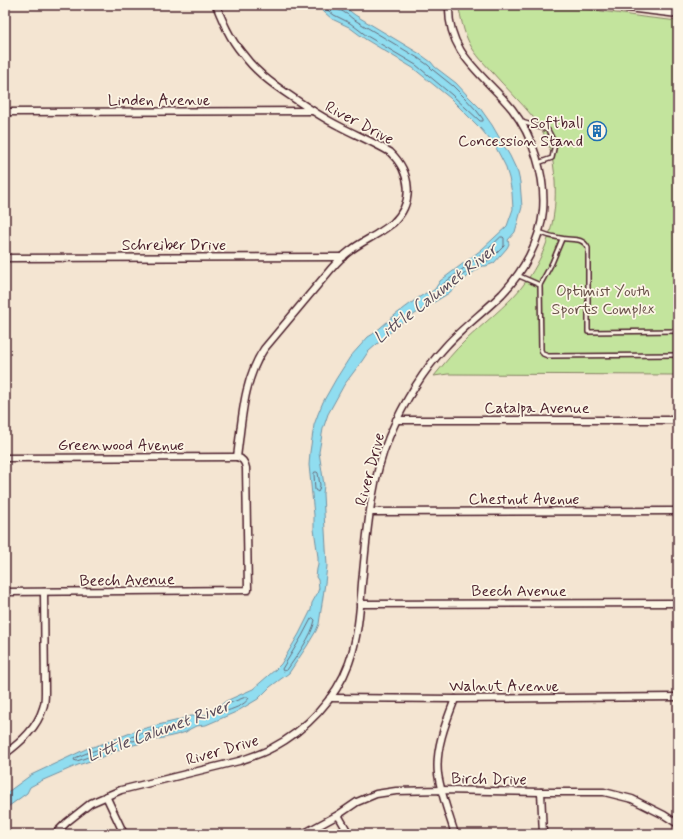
<svg xmlns="http://www.w3.org/2000/svg" width="683" height="839" font-family="Mynerve,sans-serif">
	<style>
		.green { fill: #c3e49d; stroke: #868264 }
		.water { fill: #90ddf0; stroke: #7491a1 }
		.lines { fill: none; stroke-linecap: round; stroke-linejoin: round }
		.shore { stroke: #666b7a; stroke-width: 1 }
		.service-casing { stroke: #4a1f2b; stroke-width: 6 }
		.minor-casing { stroke: #4a1f2b; stroke-width: 9 }
		.tertiary-casing { stroke: #4a1f2b; stroke-width: 11 }
		.service { stroke: #fcf5e5; stroke-width: 3 }
		.minor { stroke: #fcf5e5; stroke-width: 6 }
		.tertiary { stroke: #fcf5e5; stroke-width: 8 }
		.labels { text-anchor: middle; stroke-width: 3.5; stroke-linejoin: round; paint-order: stroke }
		.street-label { font-size: 16px; fill: #4a1f2b; stroke: #fcf5e5 }
		.poi-label { font-size: 16px; fill: #4a1f2b; stroke: #fcf5e5; text-anchor: end }
		.park-label { font-size: 16px; fill: #685048; stroke: #fcf5e5 }
		.water-label { font-size: 17px; font-style: italic; fill: #5c4e5c; stroke: #fcf5e5 }
	</style>
	<rect width="100%" height="100%" fill="#f4e5d2"/>
	<filter id="ink" filterUnits="userSpaceOnUse"><feTurbulence type="fractalNoise" baseFrequency=".025" numOctaves="2"/><feDisplacementMap in="SourceGraphic" scale="8" xChannelSelector="R" yChannelSelector="G"/><feConvolveMatrix kernelMatrix="1 2 1 2 8 2 1 2 1" color-interpolation-filters="sRGB"/></filter>
	<g filter="url(#ink)">
		<path class="green" d="M459 5H560L643 17 678 21V375L448 374 434 376C444 364 454 351 466 340 484 323 505 307 521 288 524 284 527 280 530 276 549 246 557 217 555 181 554 158 548 135 533 117 520 101 505 87 492 72 482 61 472 51 467 38 463 29 461 18 459 9Z"/>
		<path class="water" d="M316 5H338L340 7 346 8 355 15 420 54 431 62 435 67 456 83 468 96 480 108 492 125 510 156 518 173 520 182 522 207 515 232 508 240 509 244 507 248 494 263 486 266H482L478 269 467 277 449 293 402 322 368 352 362 361 344 385 328 414 323 429 319 452 324 485 323 494 327 566 325 583 319 624 316 631 307 646 289 673 270 687 258 699 236 712 206 725 196 726 190 729 186 732 176 735 125 747 102 757 78 765 41 781 30 787 27 793 5 809V794L31 775 86 749 105 743 138 730 158 725 175 721 191 716H200L209 714 226 701 253 689 276 669 281 664 299 634 311 610 312 603 317 594 319 588 318 580 316 577 317 569 318 565V557L314 529V515L309 465 310 452 314 425 318 414 323 402 336 379 350 357 368 337 373 334 395 315 418 298 426 293 431 292 435 289 440 281 481 250 507 226 513 209 512 193 509 178 505 165 495 146 481 129 450 98 413 68 365 39 349 27 332 19Z"/>
		<g class="lines">
			<g class="shore">
				<path d="M321 5 334 15 350 23 367 36 416 65 452 95 480 121H483V119L477 111 465 98 453 86 433 70 428 65 418 58 353 19C350 17 348 14 345 13 340 9 337 12 336 5"/>
				<path d="M501 237H503L504 238V246L491 259 485 262 480 263 476 265 464 274 441 293 439 292V290L443 284 484 253Z"/>
				<path d="M315 472H317L318 473 320 485 319 490 318 492 315 490 314 474Z"/>
				<path d="M313 618 315 620C312 636 296 657 287 670L283 671 282 669 302 636 311 619Z"/>
				<path d="M246 697H248L249 698C244 706 232 709 224 712L222 711V709L228 704Z"/>
				<path d="M187 722 189 723V725C176 734 148 737 133 741L130 740 131 737 140 734Z"/>
				<path d="M104 748 106 749 105 751 77 761 74 760 75 758 87 753Z"/>
			</g>
			<defs>
				<g id="service">
					<path d="M522 122 548 130 555 144 552 158 538 163"/>
					<path d="M539 232C546 235 553 237 560 238 571 241 582 236 588 248V332L678 331"/>
					<path d="M517 275 540 285 541 350 543 354 548 356 678 355"/>
					<path d="M540 285 552 263 562 239"/>
				</g>
				<g id="minor">
					<path d="M5 112 313 111"/>
					<path d="M5 258 343 257"/>
					<path d="M396 420H678"/>
					<path d="M5 458 237 457"/>
					<path d="M370 512 678 511"/>
					<path d="M5 592 248 590 246 468C245 462 243 459 237 457 242 421 243 380 264 349L331 269C337 262 344 255 351 250 360 243 371 238 380 232 385 229 389 226 393 223 415 202 411 172 390 152 373 142 356 135 339 126 321 117 305 106 289 95 271 83 255 71 242 53 230 39 223 22 216 5"/>
					<path d="M360 604 678 603"/>
					<path d="M330 698 455 699 678 697"/>
					<path d="M5 754C21 742 37 728 43 708 45 703 45 697 45 692L44 592"/>
					<path d="M541 792 543 834"/>
					<path d="M106 796 124 834"/>
					<path d="M338 815 349 834"/>
					<path d="M55 834 67 822 91 803 121 790 239 761C250 757 262 754 272 748 306 730 336 699 349 663 358 638 360 609 362 583 367 534 370 483 389 437 403 404 421 373 446 346 463 327 484 312 502 294 523 272 540 242 543 211 546 177 533 136 512 109 485 75 447 55 449 5"/>
					<path d="M303 834 338 815 357 802 376 794 396 791 442 790 541 792H604L632 799 664 815 678 824"/>
					<path d="M455 834C449 815 441 794 438 774 435 749 446 722 455 699"/>
				</g>
				<path id="tertiary" d="M611 5 678 13"/>
			</defs>
			<use href="#service" class="service-casing"/>
			<use href="#minor" class="minor-casing"/>
			<use href="#tertiary" class="tertiary-casing"/>
			<use href="#service" class="service"/>
			<use href="#minor" class="minor"/>
			<use href="#tertiary" class="tertiary"/>
		</g>
	</g>
	<defs>
		<symbol id="building-ring" viewBox="-11 -11 22 22"><circle r="9.5" fill="#fcf5e5" stroke="#1f6fb2" stroke-width="1.5"/><path d="M-4-6H4V6H1V3H-1V6H-4ZM-2.5-4.3h1.7v1.8h-1.7ZM.8-4.3h1.7v1.8H.8ZM-2.5-1h1.7V.8h-1.7ZM.8-1h1.7V.8H.8Z" fill="#1f6fb2"/></symbol>
	</defs>
	<g fill-rule="evenodd">
		<use href="#building-ring" x="586" y="120" width="22" height="22"/>
	</g>
	<g class="labels">
		<g class="street-label">
			<text x="159" y="105">Linden Avenue</text>
			<text transform="translate(360 122) rotate(28)" y="6">River Drive</text>
			<text x="174" y="250">Schreiber Drive</text>
			<text x="537" y="413">Catalpa Avenue</text>
			<text x="121" y="450">Greenwood Avenue</text>
			<text transform="translate(369 469) rotate(-75)" y="6">River Drive</text>
			<text x="524" y="504">Chestnut Avenue</text>
			<text transform="translate(127 579) rotate(-1)" y="6">Beech Avenue</text>
			<text x="519" y="596">Beech Avenue</text>
			<text x="504" y="691">Walnut Avenue</text>
			<text transform="translate(222 749) rotate(-16)" y="6">River Drive</text>
			<text transform="translate(489 778) rotate(1)" y="6">Birch Drive</text>
		</g>
		<g class="poi-label">
			<text x="583" y="128">Softball<tspan x="583" dy="18">Concession Stand</tspan></text>
		</g>
		<g class="park-label">
			<text x="603" y="296">Optimist Youth<tspan x="603" dy="18">Sports Complex</tspan></text>
		</g>
		<g class="water-label">
			<text transform="translate(435 293) rotate(-38)" y="6">Little Calumet River</text>
			<text transform="translate(158 730) rotate(-20)" y="6">Little Calumet River</text>
		</g>
	</g>
	<rect width="683" height="839" fill="none" stroke="#fcf5e5" stroke-width="20"/>
	<rect x="10" y="10" width="663" height="819" fill="none" stroke="#4a1f2b" stroke-width="1.5" filter="url(#ink)"/>
</svg>
